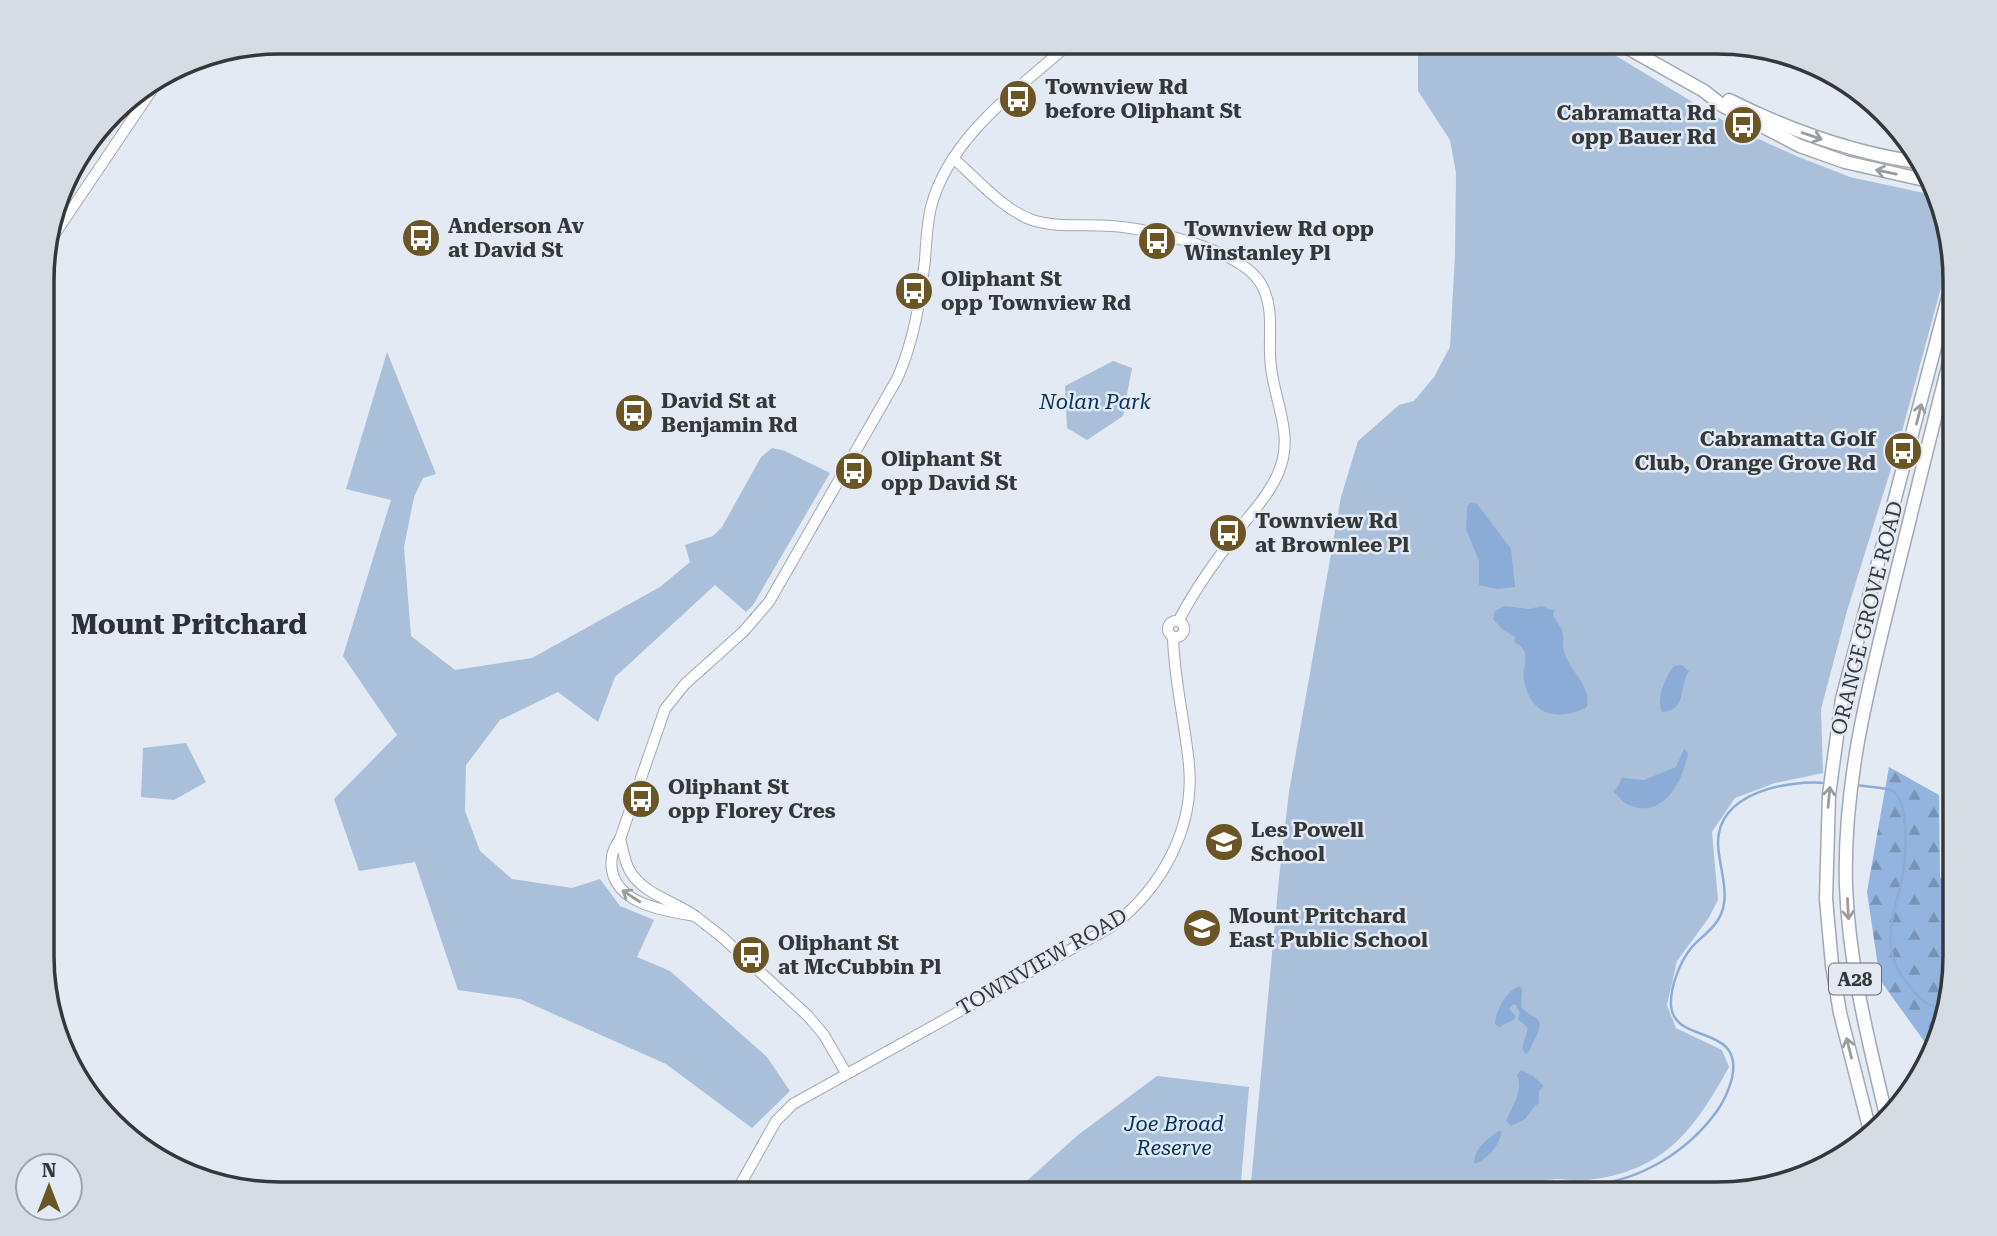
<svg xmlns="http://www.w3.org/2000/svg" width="1997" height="1236" font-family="'Roboto Serif',serif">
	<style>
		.green { fill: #aabfd9 }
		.forest { fill: url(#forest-firs) }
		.water { fill: #8bacd6 }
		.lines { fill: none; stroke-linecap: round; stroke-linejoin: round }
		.stream { stroke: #8bacd6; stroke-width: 2.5 }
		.tertiary-casing { stroke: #a2a8b1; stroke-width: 12 }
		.primary-casing { stroke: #a2a8b1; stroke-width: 15 }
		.trunk-casing { stroke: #a2a8b1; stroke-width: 15 }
		.tertiary { stroke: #fff; stroke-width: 10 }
		.primary { stroke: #fff; stroke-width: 12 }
		.trunk { stroke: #fff; stroke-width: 12 }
		.oneway { stroke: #9a9c9d }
		.labels { text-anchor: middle; stroke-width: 5; stroke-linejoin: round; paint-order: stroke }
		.shield { fill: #e3eaf3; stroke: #696d72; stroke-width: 2 }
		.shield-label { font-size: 19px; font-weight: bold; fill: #35383b }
		.poi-label { font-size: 21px; font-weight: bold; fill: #35383b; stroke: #e3eaf3; text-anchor: start }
		.park-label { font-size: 21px; font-style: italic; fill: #033365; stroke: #e3eaf3 }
		.street-label { font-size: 21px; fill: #35383b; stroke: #e3eaf3 }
		.district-label { font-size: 28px; font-weight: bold; fill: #2b3137; stroke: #e3eaf3 }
		.rim { fill: none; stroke: #35383b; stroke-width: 3.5 }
	</style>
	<defs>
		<pattern id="forest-firs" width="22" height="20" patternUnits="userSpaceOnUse" patternTransform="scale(1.75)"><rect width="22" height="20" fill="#93b4de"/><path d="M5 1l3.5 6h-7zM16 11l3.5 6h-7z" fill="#7993b5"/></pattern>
	</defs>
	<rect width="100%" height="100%" fill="#e3eaf3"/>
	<g class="green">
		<path d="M1418 42H1593L1739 130 1796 156 1850 177 1933 195 1951 251 1898 446 1847 611 1821 709 1823 773 1775 783 1735 798 1712 832 1718 900 1708 919 1677 961 1667 1005 1676 1028 1722 1050 1729 1067C1694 1130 1665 1171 1588 1180 1577 1182 1566 1179 1556 1179 1541 1180 1527 1186 1515 1194H1250L1279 878 1289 792 1341 497 1358 441 1399 405 1414 401 1434 377 1450 347 1455 254 1456 173 1450 140 1418 91Z"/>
		<path d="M387 352 436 474 423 478 414 497 404 547 411 636 455 670 532 658 660 587 690 562 685 545 713 536 722 527 761 457 772 448 785 451 830 473 753 605 746 612 715 585 615 677 598 722 558 692 500 720 466 765 465 811 480 851 512 879 572 888 600 879 620 906 654 920 637 957 670 971 767 1057 790 1091 752 1128 666 1064 520 999 458 990 415 862 359 871 334 799 397 735 343 656 391 500 346 489Z"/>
		<path d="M1113 361 1132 368 1123 416 1087 440 1067 428 1065 386Z"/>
		<path d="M186 743 206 782 174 800 141 797 143 748Z"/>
		<path d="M1157 1076 1249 1087 1240 1194H1012L1078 1135Z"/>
	</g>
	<path class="forest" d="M1889 767 1939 795 1940 877 1955 895V971L1931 1040 1924 1041 1880 980 1867 892Z"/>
	<g class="water">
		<path d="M1470 503 1477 504 1511 549 1515 587 1497 589 1479 585V561L1466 529 1467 507Z"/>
		<path d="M1505 606 1529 609 1542 606 1551 610 1554 609 1553 616C1571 638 1558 640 1566 657 1573 674 1591 686 1587 707 1557 722 1530 715 1524 680 1522 672 1527 663 1525 654 1524 647 1519 645 1514 642L1515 637 1502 629 1493 619 1495 611Z"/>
		<path d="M1682 665 1689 671C1679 686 1687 711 1662 712 1656 699 1665 677 1674 666Z"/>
		<path d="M1684 749 1688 753C1683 781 1663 820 1629 805 1622 802 1618 795 1613 791L1617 788 1622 778 1644 780 1676 767Z"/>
		<path d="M1520 986 1522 990 1521 1007C1534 1021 1547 1015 1535 1039 1531 1046 1532 1049 1526 1054L1522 1049 1528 1028 1518 1019 1520 1013 1516 1005 1513 1004 1509 1009 1515 1015V1019L1499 1027 1495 1024C1496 1009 1506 991 1520 986Z"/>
		<path d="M1521 1070 1533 1076 1544 1086 1539 1091V1103L1535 1106 1525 1119 1511 1126 1506 1121C1512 1106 1524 1092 1517 1075Z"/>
		<path d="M1499 1131 1502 1132C1498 1146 1489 1159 1474 1164 1474 1149 1486 1139 1499 1131Z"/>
	</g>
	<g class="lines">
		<g class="stream">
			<path d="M1857 785C1865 787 1887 787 1893 791 1909 801 1906 855 1903 873 1899 897 1888 922 1891 947 1893 964 1901 976 1912 989 1921 1000 1928 1006 1942 1009"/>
			<path d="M1521 1194C1551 1178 1564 1189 1593 1185 1643 1179 1688 1151 1717 1111 1724 1101 1729 1090 1732 1078 1744 1023 1674 1045 1671 1006 1670 987 1680 961 1692 947 1700 938 1712 930 1718 920 1733 897 1718 867 1718 842 1719 792 1787 780 1826 783"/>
		</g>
		<defs>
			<g id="tertiary">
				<path d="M953 158C977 179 1002 209 1032 220 1057 228 1086 224 1111 226 1149 228 1242 250 1261 284 1276 310 1267 339 1271 367 1275 403 1294 435 1279 471 1271 492 1254 510 1240 528 1218 558 1196 587 1179 620"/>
				<path d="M44 250 160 78"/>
				<circle cx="1176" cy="629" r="8"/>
				<path d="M620 839C623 849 624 861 630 871 643 894 674 901 695 916L722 937 808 1016 824 1035 846 1073"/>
				<path d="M695 916C666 911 618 905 612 870 610 857 613 849 620 839L665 709 685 684 743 632 769 602 897 379C914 341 920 302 925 260 926 243 927 224 931 207 950 135 1019 89 1071 42"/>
				<path d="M735 1194 776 1121 793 1104 1111 927C1161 889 1195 829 1189 765 1185 722 1174 680 1173 637"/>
			</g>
			<g id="primary">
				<path d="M1617 42 1704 91 1723 106 1800 146 1845 162 1929 181"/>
				<path d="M1729 100C1791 131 1855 154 1924 163"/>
			</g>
			<g id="trunk">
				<path d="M1886 1115C1868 1039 1849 965 1846 886 1843 786 1867 692 1891 595 1912 511 1932 427 1954 344"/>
				<path d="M1870 1131 1840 1013 1832 965 1826 899 1829 795 1842 699 1954 275"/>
			</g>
		</defs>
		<use href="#tertiary" class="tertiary-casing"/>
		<use href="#primary" class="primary-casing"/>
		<use href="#trunk" class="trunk-casing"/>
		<use href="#tertiary" class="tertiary"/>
		<use href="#primary" class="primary"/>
		<use href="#trunk" class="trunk"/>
	</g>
	<defs><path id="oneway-shaft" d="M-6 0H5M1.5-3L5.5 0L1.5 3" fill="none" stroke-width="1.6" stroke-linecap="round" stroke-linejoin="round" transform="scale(1.75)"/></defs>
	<g class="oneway">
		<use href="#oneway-shaft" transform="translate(1812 136) rotate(19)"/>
		<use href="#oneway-shaft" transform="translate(1886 172) rotate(-168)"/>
		<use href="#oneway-shaft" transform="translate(1919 414) rotate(-76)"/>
		<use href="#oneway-shaft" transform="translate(1829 797) rotate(-85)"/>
		<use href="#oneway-shaft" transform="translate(631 896) rotate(-147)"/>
		<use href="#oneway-shaft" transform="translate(1848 909) rotate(87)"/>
		<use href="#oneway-shaft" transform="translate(1849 1048) rotate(-104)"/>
	</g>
	<defs>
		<symbol id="bus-disc" viewBox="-11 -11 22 22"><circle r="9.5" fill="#6c5525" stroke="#e3eaf3"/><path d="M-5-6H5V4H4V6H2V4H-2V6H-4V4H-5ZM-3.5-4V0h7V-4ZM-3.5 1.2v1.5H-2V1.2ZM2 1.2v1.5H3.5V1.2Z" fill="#fff"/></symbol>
		<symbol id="school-disc" viewBox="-11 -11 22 22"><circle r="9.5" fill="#6c5525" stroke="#e3eaf3"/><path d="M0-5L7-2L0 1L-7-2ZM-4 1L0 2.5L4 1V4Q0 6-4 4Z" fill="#fff"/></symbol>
	</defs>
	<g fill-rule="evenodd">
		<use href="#bus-disc" x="996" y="77" width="44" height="44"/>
		<use href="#bus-disc" x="1721" y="103" width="44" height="44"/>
		<use href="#bus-disc" x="399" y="216" width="44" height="44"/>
		<use href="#bus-disc" x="1135" y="219" width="44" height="44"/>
		<use href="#bus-disc" x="892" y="269" width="44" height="44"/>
		<use href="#bus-disc" x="612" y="391" width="44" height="44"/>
		<use href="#bus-disc" x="1881" y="429" width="44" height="44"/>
		<use href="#bus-disc" x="832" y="449" width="44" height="44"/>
		<use href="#bus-disc" x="1206" y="511" width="44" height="44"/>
		<use href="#bus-disc" x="619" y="777" width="44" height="44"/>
		<use href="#school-disc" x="1202" y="820" width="44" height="44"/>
		<use href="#school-disc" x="1180" y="906" width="44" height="44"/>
		<use href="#bus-disc" x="729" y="933" width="44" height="44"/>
	</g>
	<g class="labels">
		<rect class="shield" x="1829" y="963.5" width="52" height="31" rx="5"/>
		<g class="shield-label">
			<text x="1855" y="986">A28</text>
		</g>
		<g class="poi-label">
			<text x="1045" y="94">Townview Rd<tspan x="1045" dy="24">before Oliphant St</tspan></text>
			<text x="1716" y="120" text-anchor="end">Cabramatta Rd<tspan x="1716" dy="24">opp Bauer Rd</tspan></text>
			<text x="448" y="233">Anderson Av<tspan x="448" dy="24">at David St</tspan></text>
			<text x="1184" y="236">Townview Rd opp<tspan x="1184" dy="24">Winstanley Pl</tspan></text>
			<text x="941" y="286">Oliphant St<tspan x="941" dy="24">opp Townview Rd</tspan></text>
			<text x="661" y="408">David St at<tspan x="661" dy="24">Benjamin Rd</tspan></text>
			<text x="1876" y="446" text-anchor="end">Cabramatta Golf<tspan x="1876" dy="24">Club, Orange Grove Rd</tspan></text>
			<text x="881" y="466">Oliphant St<tspan x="881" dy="24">opp David St</tspan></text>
			<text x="1255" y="528">Townview Rd<tspan x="1255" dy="24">at Brownlee Pl</tspan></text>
			<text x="668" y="794">Oliphant St<tspan x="668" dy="24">opp Florey Cres</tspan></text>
			<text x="1251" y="837">Les Powell<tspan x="1251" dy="24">School</tspan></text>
			<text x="1229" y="923">Mount Pritchard<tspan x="1229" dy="24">East Public School</tspan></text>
			<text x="778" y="950">Oliphant St<tspan x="778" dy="24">at McCubbin Pl</tspan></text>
		</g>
		<g class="park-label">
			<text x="1095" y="409">Nolan Park</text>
			<text x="1174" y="1131">Joe Broad<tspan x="1174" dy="24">Reserve</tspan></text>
		</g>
		<g class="street-label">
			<text transform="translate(1867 618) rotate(-76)" y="7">ORANGE GROVE ROAD</text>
			<text transform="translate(1042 962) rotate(-30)" y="7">TOWNVIEW ROAD</text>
		</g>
		<g class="district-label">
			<text x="189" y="634">Mount Pritchard</text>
		</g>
	</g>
	<path d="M0 0H1997V1236H0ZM280 54H1717A226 226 0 0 1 1943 280V956A226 226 0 0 1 1717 1182H280A226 226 0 0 1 54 956V280A226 226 0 0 1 280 54Z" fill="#d5dce4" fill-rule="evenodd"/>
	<path class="rim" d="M280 54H1717A226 226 0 0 1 1943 280V956A226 226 0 0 1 1717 1182H280A226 226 0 0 1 54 956V280A226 226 0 0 1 280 54Z"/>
	<g transform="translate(49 1187)"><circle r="33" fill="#e3eaf3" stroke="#9da3a9" stroke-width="2"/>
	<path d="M0-5L12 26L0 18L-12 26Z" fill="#6c5525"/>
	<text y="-10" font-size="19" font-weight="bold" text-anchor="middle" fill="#35383b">N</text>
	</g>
</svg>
